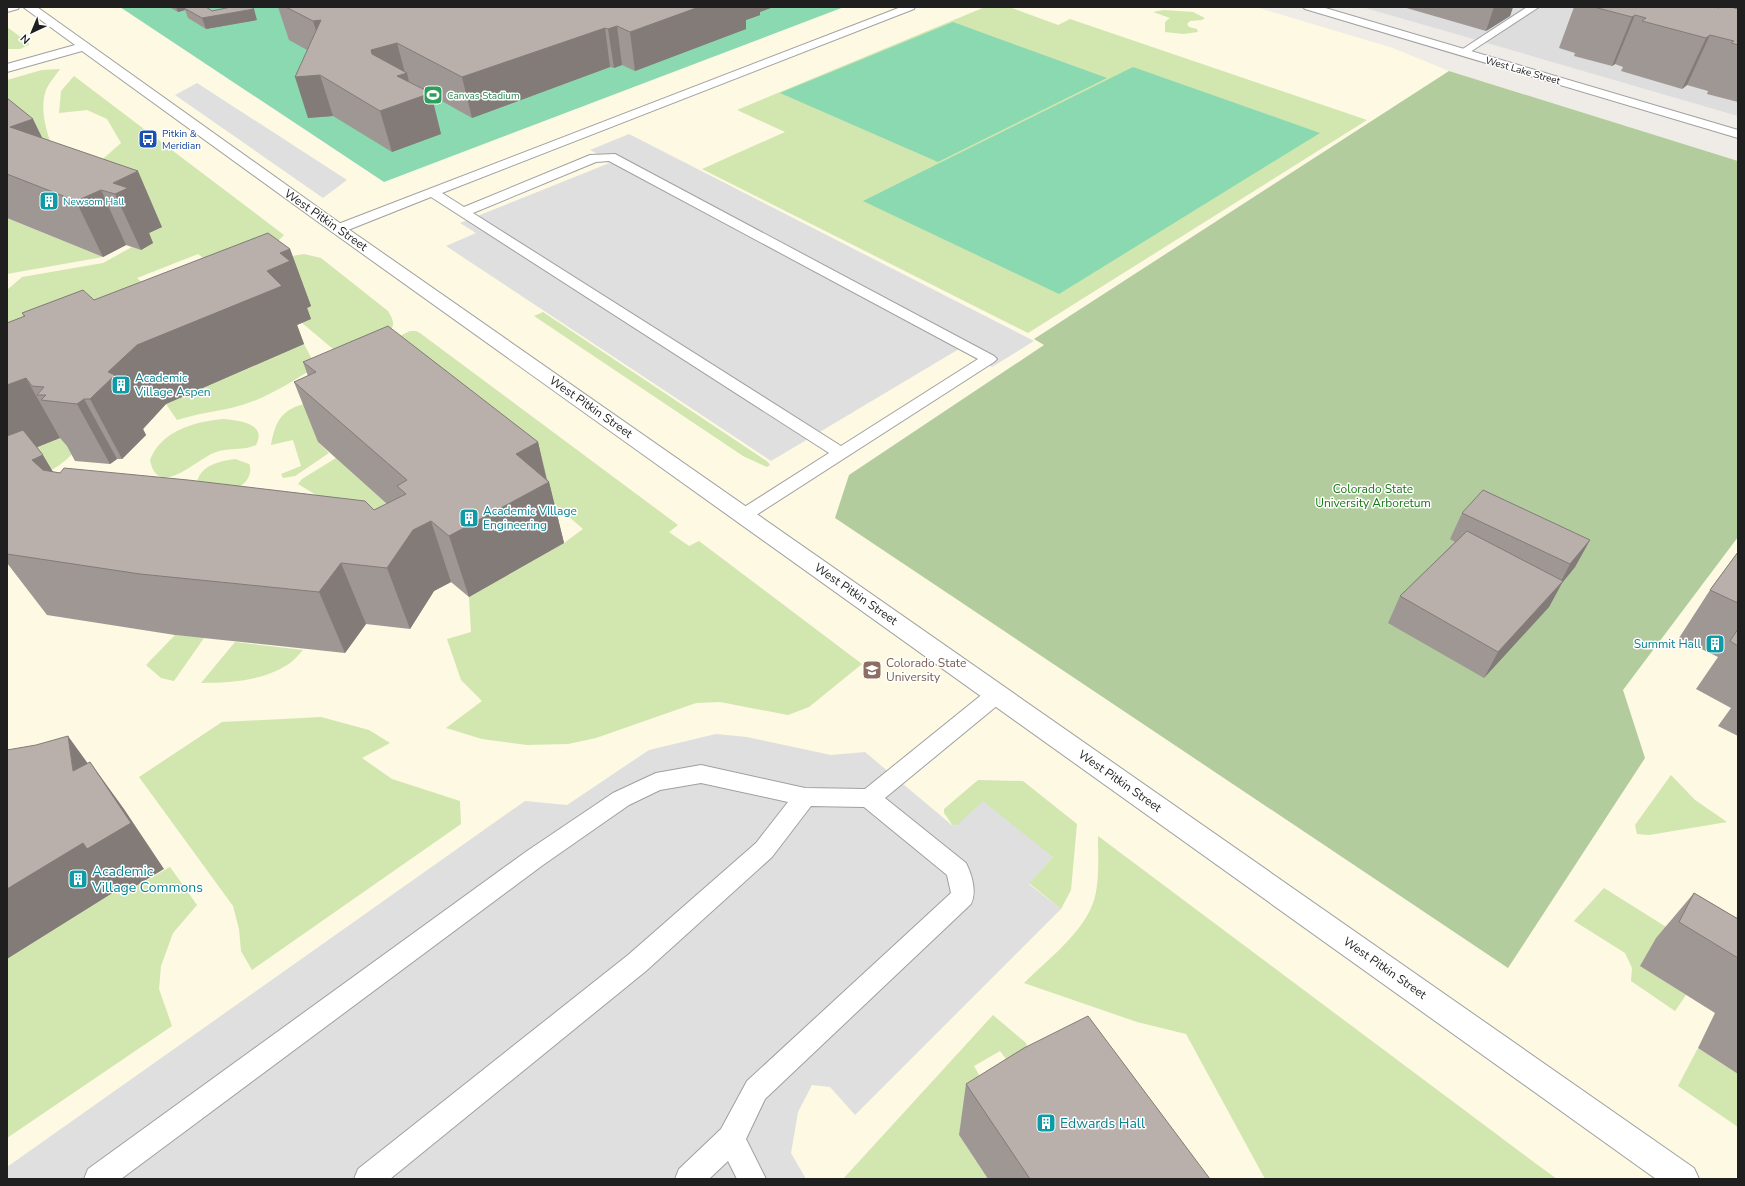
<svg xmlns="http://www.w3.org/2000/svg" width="1745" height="1186" font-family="'Nunito Sans',sans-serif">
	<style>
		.residential { fill: #ddd }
		.education { fill: #fdf9e2 }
		.grass { fill: #d2e6b0 }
		.forest { fill: #b2cc9e }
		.pitch { fill: #8ad9b0 }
		.parking { fill: #dfdfdf }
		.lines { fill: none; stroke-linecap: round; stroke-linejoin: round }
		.lane-casing { stroke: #a0a0a0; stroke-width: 2 }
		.street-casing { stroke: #a0a0a0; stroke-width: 2 }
		.lane { fill: #fff; fill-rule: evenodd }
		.street { fill: #fff; fill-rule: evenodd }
		.wall { fill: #9f9794 }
		.shaded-wall { fill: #827b78 }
		.building { fill: #b9b0ac; stroke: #827b78 }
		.labels { text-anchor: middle; stroke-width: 3; stroke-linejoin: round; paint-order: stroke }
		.far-street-label { font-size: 10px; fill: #1f1f1f; stroke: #fff }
		.far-leisure-label { font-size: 10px; fill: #27864d; stroke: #fff; text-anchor: start }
		.far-transit-label { font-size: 10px; fill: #164399; stroke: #fff; text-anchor: start }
		.far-culture-label { font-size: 10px; fill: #0d838f; stroke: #fff; text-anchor: start }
		.street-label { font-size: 12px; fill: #1f1f1f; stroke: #fff }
		.culture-label { font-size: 12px; fill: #0d838f; stroke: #fff; text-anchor: start }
		.park-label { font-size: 12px; fill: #187813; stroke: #fff }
		.education-label { font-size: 12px; fill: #785e54; stroke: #fff; text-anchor: start }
		.near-culture-label { font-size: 14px; fill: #0d838f; stroke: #fff; text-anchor: start }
	</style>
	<rect width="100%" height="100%" fill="#efebe6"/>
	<path class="residential" d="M1362 7H1738V116L1501 47Z"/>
	<path class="education" d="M7 7H1256L1393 48 1449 71 1738 161V1179H7Z"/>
	<g class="grass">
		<path d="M985 7H1009L1058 25 1070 19 1367 120 1028 333 702 169 785 132 737 110Z"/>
		<path d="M1164 10 1193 12 1205 18 1202 20 1190 21 1187 24 1189 27 1197 29 1198 32 1183 34 1165 32V22L1170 18 1153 12Z"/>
		<path d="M7 27 29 43V45L20 49H7Z"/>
		<path d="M60 69C56 75 49 83 46 90 40 106 45 126 50 141L7 130V80L42 70Z"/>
		<path d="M74 76 284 235 279 240 271 245 214 266 198 254 137 278 152 291 7 327V290L22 277 103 263 132 247 141 250 96 165 121 143 107 119 87 110 59 113 61 91Z"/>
		<path d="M7 218 103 257 7 274Z"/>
		<path d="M304 254 321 258 388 311C391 316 395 322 392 328 385 338 351 349 339 354L302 323 311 319 40 356 292 256Z"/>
		<path d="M543 312 768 462 770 465 767 467 743 456 534 316Z"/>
		<path d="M410 331H416L420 333 678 525 669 532 689 546 699 541 862 664 809 707 788 715 720 702 696 703 596 738 568 744 527 745 482 739 446 728 482 701 461 680 447 639 471 632 469 597 564 543 583 529 552 502 326 372Z"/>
		<path d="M304 344 316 367C289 383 263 401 231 408 212 412 196 414 177 420L166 404Z"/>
		<path d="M312 402 318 442 329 453 295 476 283 478 281 474 301 466 293 440 271 445C276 417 284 408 312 402Z"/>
		<path d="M222 419C237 420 268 423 256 445 243 451 230 447 216 452 197 458 158 501 150 460 161 431 194 422 222 419Z"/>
		<path d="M60 438 78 447C60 471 33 479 7 490L13 457Z"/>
		<path d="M336 458 428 541 318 496 298 484 302 479Z"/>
		<path d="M235 459 249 464C254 474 244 488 232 489 221 489 208 484 197 482 201 465 220 461 235 459Z"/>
		<path d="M175 635 204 638 174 681 161 678 146 665Z"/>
		<path d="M235 642 303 650C298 655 293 662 287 665 262 681 230 683 201 683Z"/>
		<path d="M321 717 369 730 390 743 362 758 392 779 460 801 461 824 252 970 241 951 239 929 233 906 139 777 222 722Z"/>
		<path d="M1671 775 1695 800 1727 822 1649 835 1637 834 1635 825Z"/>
		<path d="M978 780 1023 781 1077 824 1071 890 1061 909 1029 883 1053 857 957 825 953 826 944 813V809Z"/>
		<path d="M1098 836 1535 1163 1557 1179H1265L1186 1034 1137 1022 1024 983C1047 960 1082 934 1093 903 1100 884 1098 856 1098 836Z"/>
		<path d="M170 867 197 905 173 933 161 966 159 989 172 1026 7 1138V959L119 889 123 894Z"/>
		<path d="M1604 888 1663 925 1703 948 1735 929 1738 904V972L1641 966 1686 995 1675 1011 1631 981 1632 968 1625 953 1574 921Z"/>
		<path d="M993 1015 1026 1043 1031 1058 1014 1070 1000 1051 974 1066 1000 1111 959 1135 988 1179H843Z"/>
		<path d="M1698 1048 1738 1074V1127L1678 1086Z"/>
	</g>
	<path class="forest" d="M1449 71 1738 161V537L1623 690 1645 758 1508 968 835 518 849 475 1044 345 1034 339Z"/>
	<g class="pitch">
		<path d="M120 7H844L384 182Z"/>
		<path d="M953 22 1107 78 938 162 780 93Z"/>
		<path d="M1133 67 1320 133 1059 294 863 201Z"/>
	</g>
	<g class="parking">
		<path d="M197 83 347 180 323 198 175 95Z"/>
		<path d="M629 134 1034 341 992 367 959 349 771 461 446 246 476 233 460 223 612 162 590 150Z"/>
		<path d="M716 734 747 737 831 755 865 752 953 826 957 825 983 801 1053 857 1029 884 1061 909 855 1115 830 1087 812 1085 798 1112 791 1153 806 1179H7V1167L525 801 567 805 649 750Z"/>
	</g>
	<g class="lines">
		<defs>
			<g id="lane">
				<path d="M7 7H19L18 9 7 12Z"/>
				<path d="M901 7H915L914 9 442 193 464 207 590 155 615 154 994 356 997 359 994 362 750 519 744 521 738 519 735 515 738 511 829 453 431 197 343 232H333L331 229 333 226ZM609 161 978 359 841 446 473 213 596 162Z"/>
				<path d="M1527 7H1539L1467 54 1463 55 1458 52Z"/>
				<path d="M997 686 1004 688 1007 694 1004 700 885 798 966 863C972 875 977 892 971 904L765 1099 746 1139 766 1179H737L728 1161 709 1179H675L679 1169 721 1129 747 1081 951 893 947 875 864 807 811 806 772 857 646 971 390 1179H354L358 1169 628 955 756 843 788 802 701 783 660 790 629 805 543 865 121 1179H84L88 1169 527 851 613 793 656 773 701 765 805 788 865 789 990 688Z"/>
			</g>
			<g id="street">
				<path d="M23 7H37L344 226 1694 1168 1699 1179H1656L332 232 82 51 7 72V64L75 45Z"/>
				<path d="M1303 7H1322L1738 130V138L1305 9Z"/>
			</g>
		</defs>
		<use href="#lane" class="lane-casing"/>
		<use href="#street" class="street-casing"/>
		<use href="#lane" class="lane"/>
		<use href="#street" class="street"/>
	</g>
	<g class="wall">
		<path d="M169 7H206L212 11 257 20 206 29 188 18 185 10 178 12Z"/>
		<path d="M278 7H773L760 12V15L746 20V29L635 71 622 65 614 68 610 67 472 118 431 95 441 134 392 152 333 116 308 118 307 50 289 40Z"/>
		<path d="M1403 7H1513L1510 16 1486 31Z"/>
		<path d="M1574 7H1738V102L1707 94 1708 91 1687 85 1682 89 1621 71 1623 67 1615 64 1612 66 1574 56 1575 53 1559 48Z"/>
		<path d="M7 98 42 138 162 227 149 233 153 243 141 250 126 245 103 257 7 218Z"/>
		<path d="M290 249 311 306 307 308 311 319 297 325 304 344 166 404 143 429 146 435 122 459H117L110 464 75 461 67 446 60 438 37 447 53 472 374 510 387 504 318 442 294 382 308 376 303 362 538 442 547 479 549 482 564 543 469 597 451 582 434 591 410 629 366 624 345 653 175 635 47 615 7 563V323L24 317 22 313 94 300Z"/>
		<path d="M1462 513 1590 540 1575 567 1562 583 1549 607 1484 678 1388 623 1400 596 1455 542 1450 539Z"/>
		<path d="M1738 552V736L1718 726 1731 708 1696 689 1718 657 1679 638 1710 590Z"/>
		<path d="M1694 893 1738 919V1074L1698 1048 1715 1013 1640 966 1656 938Z"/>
		<path d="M966 1084 1210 1179H988L959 1135Z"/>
	</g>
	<g class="shaded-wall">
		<path d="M176 7H191L184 8 185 10 178 12Z"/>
		<path d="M699 7H773L760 12V15L746 20V29L635 71 630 32Z"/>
		<path d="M1494 7H1513L1510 16 1486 31Z"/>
		<path d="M254 9 257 20 206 29 202 18Z"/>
		<path d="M1635 15 1615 64 1612 66 1632 17Z"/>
		<path d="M321 20 325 60 313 21Z"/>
		<path d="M617 26 622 65 614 68 608 29Z"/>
		<path d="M605 28 610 67 472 118 462 77Z"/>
		<path d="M1710 35 1687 85 1682 89 1706 38Z"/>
		<path d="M397 43 405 73H407L413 99 431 93 441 134 392 152 380 111 371 50Z"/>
		<path d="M320 75 333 116 308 118 295 77Z"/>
		<path d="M33 119 59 172 10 127Z"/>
		<path d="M138 171 162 227 149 233 153 243 141 250 115 194 113 183Z"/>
		<path d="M101 190 126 245 103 257 76 201Z"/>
		<path d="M290 249 311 306 307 308 311 319 297 325 304 344 166 404 143 429 146 435 122 459 90 399 108 372 137 345 267 271 280 253Z"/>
		<path d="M26 378 60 438 13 457 7 463V385Z"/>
		<path d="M84 399 117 459 110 464 77 404Z"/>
		<path d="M538 442 547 483 549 482 564 543 469 597 449 536 516 454Z"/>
		<path d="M43 455 79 516 32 460Z"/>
		<path d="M431 521 451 582 434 591 410 629 387 568 413 530Z"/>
		<path d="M1590 540 1575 567 1562 583 1549 607 1484 678 1498 652 1558 587 1570 564Z"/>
		<path d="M341 563 366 624 345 653 319 592Z"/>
		<path d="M68 736 102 783 73 771Z"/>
		<path d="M90 762 124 809 164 869 123 894 119 889 7 959V889Z"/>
	</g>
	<g class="building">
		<path d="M187 7H206L212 11 231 7H251L254 9 202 18 184 8Z"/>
		<path d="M286 7H699L630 32 617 26 608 29 605 28 462 77 397 43 371 50 372 54 407 73 397 76 431 93 380 111 320 75 295 77 321 20 313 21Z"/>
		<path d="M1594 7H1715L1719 8 1720 7H1731L1738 9V45L1731 43 1734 41 1710 35 1706 38 1642 21 1646 18 1635 15 1632 17Z"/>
		<path d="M7 98 33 119 10 127 138 171 113 183 128 188 115 194 101 190 76 201 7 174Z"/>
		<path d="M268 233 290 249 280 253 290 261 267 271 282 286 137 345 108 372 115 375 90 399H84L77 404 41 400 46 395H37L44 387 32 386 26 378 7 385V323L25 316 22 313 83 290 94 300Z"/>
		<path d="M388 326 538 442 516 454 549 482 449 536 431 521 413 530 387 568 341 563 319 592 140 574 7 554V436L23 430 43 455 32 460 43 470 60 473 64 468 188 480 365 501 374 510 406 494 397 486 407 480 294 382 316 372 303 362Z"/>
		<path d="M1483 490 1590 540 1570 564 1462 513Z"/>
		<path d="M1467 531 1563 581 1498 652 1400 596Z"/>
		<path d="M1738 552V603L1710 590Z"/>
		<path d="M1738 629V646L1730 641Z"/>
		<path d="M68 736 73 771 90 762 131 823 87 849 83 843 7 889V750L36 745Z"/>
		<path d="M1694 893 1738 919V958L1679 922Z"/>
		<path d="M1088 1016 1210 1179H1030L966 1084 1024 1048Z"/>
	</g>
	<defs>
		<symbol id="stadium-square" viewBox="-11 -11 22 22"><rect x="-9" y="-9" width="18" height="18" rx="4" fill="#2e9e5b" stroke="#fff"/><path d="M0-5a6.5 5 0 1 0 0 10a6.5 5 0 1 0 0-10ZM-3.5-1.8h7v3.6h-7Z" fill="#fff"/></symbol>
		<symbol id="bus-square" viewBox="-11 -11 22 22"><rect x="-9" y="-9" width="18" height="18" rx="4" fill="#1a4fb4" stroke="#fff"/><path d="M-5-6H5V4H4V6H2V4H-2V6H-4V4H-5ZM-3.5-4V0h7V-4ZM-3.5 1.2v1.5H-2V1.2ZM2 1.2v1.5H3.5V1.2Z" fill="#fff"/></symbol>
		<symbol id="building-square" viewBox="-11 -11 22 22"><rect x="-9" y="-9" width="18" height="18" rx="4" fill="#0f9aa8" stroke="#fff"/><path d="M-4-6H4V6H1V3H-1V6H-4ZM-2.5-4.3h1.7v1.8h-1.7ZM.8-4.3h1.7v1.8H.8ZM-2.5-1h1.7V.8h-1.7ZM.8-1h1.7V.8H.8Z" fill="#fff"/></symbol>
		<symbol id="university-square" viewBox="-11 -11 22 22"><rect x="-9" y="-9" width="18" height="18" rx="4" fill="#8d6e63" stroke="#fff"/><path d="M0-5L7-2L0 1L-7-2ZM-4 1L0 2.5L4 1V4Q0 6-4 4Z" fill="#fff"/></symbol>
	</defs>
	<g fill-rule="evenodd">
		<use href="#stadium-square" x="422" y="84" width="22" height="22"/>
		<use href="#bus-square" x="137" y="128" width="22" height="22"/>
		<use href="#building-square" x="38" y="190" width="22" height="22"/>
		<use href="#building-square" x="110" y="374" width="22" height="22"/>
		<use href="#building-square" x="458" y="507" width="22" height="22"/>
		<use href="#building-square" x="1704" y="633" width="22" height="22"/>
		<use href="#university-square" x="861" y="659" width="22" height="22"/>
		<use href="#building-square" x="67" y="868" width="22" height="22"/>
		<use href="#building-square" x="1035" y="1112" width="22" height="22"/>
	</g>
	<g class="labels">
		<g class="far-street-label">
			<text transform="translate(1523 70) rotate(16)" y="4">West Lake Street</text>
		</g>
		<g class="far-leisure-label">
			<text x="447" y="99">Canvas Stadium</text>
		</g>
		<g class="far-transit-label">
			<text x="162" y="137">Pitkin &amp;<tspan x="162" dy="12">Meridian</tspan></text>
		</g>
		<g class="far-culture-label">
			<text x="63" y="205">Newsom Hall</text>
		</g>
		<g class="street-label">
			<text transform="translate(326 220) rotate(35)" y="4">West Pitkin Street</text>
			<text transform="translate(591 407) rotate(35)" y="4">West Pitkin Street</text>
			<text transform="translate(856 594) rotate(35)" y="4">West Pitkin Street</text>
			<text transform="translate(1120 781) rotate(35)" y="4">West Pitkin Street</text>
			<text transform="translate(1385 968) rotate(35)" y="4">West Pitkin Street</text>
		</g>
		<g class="culture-label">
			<text x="135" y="382">Academic<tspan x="135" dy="14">Village Aspen</tspan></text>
			<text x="483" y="515">Academic VIllage<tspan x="483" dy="14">Engineering</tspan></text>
			<text x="1701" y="648" text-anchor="end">Summit Hall</text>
		</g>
		<g class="park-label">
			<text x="1373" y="493">Colorado State<tspan x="1373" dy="14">University Arboretum</tspan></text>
		</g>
		<g class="education-label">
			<text x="886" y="667">Colorado State<tspan x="886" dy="14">University</tspan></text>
		</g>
		<g class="near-culture-label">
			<text x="92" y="876">Academic<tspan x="92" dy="16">Village Commons</tspan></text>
			<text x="1060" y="1128">Edwards Hall</text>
		</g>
	</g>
	<rect width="1745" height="1186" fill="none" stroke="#1f1f1f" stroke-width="16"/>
	<g transform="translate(32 32) rotate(224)" stroke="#ffffff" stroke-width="3" paint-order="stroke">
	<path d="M0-3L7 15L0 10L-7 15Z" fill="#1f1f1f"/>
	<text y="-6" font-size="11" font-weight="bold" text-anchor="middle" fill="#1f1f1f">N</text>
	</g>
</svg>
